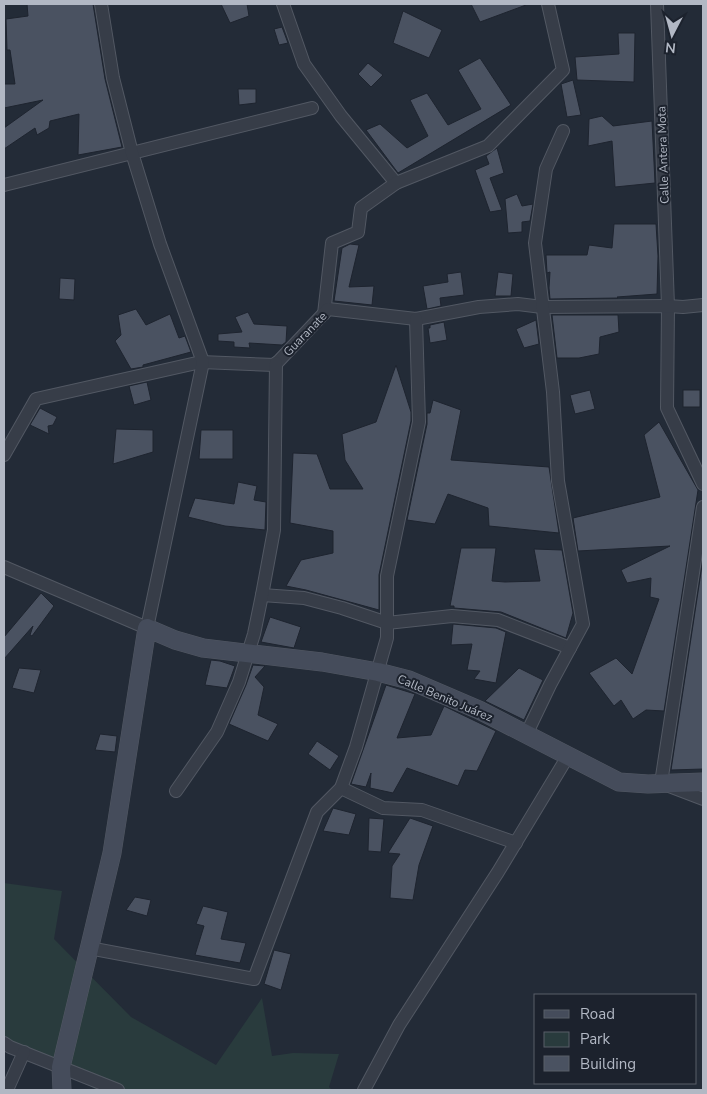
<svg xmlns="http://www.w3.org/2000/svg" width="707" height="1094" font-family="'Nunito Sans',sans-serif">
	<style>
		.green { fill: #293b3d }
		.building { fill: #4a5261; stroke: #1e242f }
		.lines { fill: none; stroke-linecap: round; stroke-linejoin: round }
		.street-casing { stroke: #525863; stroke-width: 14 }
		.secondary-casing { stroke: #525863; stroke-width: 19 }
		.street { stroke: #373d48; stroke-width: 12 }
		.secondary { stroke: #454c5b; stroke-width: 18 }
		.labels { text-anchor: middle; stroke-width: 4; stroke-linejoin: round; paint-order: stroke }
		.street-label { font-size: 12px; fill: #b2b8c4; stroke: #1c222d }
	</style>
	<rect width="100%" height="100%" fill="#232b37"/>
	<path class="green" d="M4 883 62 891 54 939 131 1017 216 1065 262 998 272 1056 293 1053 339 1054 329 1087 332 1090H97L4 1037Z"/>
	<g class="building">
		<path d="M27 4H93L105 79 122 147 78 155 79 114 50 121 49 128 37 135 35 128 4 149V128L43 100 4 108V84H15L10 50H7L6 19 28 16Z"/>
		<path d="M221 4H247L249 16 230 23Z"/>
		<path d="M471 4H526V5L480 22Z"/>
		<path d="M403 11 442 30 429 58 393 43Z"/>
		<path d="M282 27 288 43 279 45 274 29Z"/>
		<path d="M618 33H635L634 82 577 80 575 57 619 54Z"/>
		<path d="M480 58 511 105 398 173 366 130 380 124 407 148 428 136 410 100 427 93 448 125 481 109 458 70Z"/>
		<path d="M368 63 383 75 371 87 358 74Z"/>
		<path d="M573 80 581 115 567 117 561 84Z"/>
		<path d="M238 89H256V103L239 105Z"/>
		<path d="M602 116 613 126 652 121 655 183 615 187 612 141 588 146 589 119Z"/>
		<path d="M497 148 504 173 490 178 502 210 490 212 475 170 489 164 486 156Z"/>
		<path d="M517 194 522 206 533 204 530 221 522 222V232L508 233 505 199Z"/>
		<path d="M614 224H656L658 256 657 294 617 297 618 298 550 299 549 288 550 272 547 273 546 255H587L589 245 612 248Z"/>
		<path d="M350 244 359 245 349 287 374 286 372 305 334 301 342 248Z"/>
		<path d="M461 272 464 295 440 298 441 306 427 309 423 286 448 282 447 274Z"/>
		<path d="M498 272 513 274 511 296H495Z"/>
		<path d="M60 278 75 279 74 300 59 299Z"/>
		<path d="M136 309 146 325 170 314 179 338 185 336 191 352 143 365V367L131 369 115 341 121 335 118 315Z"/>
		<path d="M248 312 254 324 287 326 286 342 282 345 249 343 250 348 234 347V342L218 341V334L242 332 235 317Z"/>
		<path d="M552 315H618L619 332 600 337 599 354 579 358H557Z"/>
		<path d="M536 320 539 344 524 348 516 329Z"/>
		<path d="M444 322 447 340 430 343 428 328H430V325Z"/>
		<path d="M396 365 411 412V421L379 575V610L306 590 286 586 301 560 333 553V531L290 523 293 453 317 454 330 489H363L345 460 342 434 376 422Z"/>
		<path d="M147 382 151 400 134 405 129 386Z"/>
		<path d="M590 390 595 409 575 414 570 395Z"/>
		<rect x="683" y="390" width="17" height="17"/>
		<path d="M433 400 461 410 451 460 549 467 559 533 489 526 488 508 448 494 435 524 407 520 427 424V413H430Z"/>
		<path d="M40 408 57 417 53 425 48 426 49 434 30 425Z"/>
		<path d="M659 422 698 490 664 711 646 710 633 719 621 700 614 706 589 673 616 658 632 674 659 599 650 597 651 578 627 583 621 570 670 546 578 551 573 518 660 497 644 435Z"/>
		<path d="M116 429 153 430V452L113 464Z"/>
		<path d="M201 430H233V459H199Z"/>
		<path d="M238 482 257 486 254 500 266 502 265 530 225 526 188 517 195 498 234 504Z"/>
		<path d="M461 548H496L492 581 505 582 540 581 534 549 562 550 573 613 566 638 501 612 454 608V606H450Z"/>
		<path d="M703 559V769L671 770Z"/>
		<path d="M41 593 54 606 32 636 30 635 33 626 4 659V637Z"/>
		<path d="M270 617 301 627 294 648 261 642Z"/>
		<path d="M453 624 496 628 506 632 496 683 474 679 480 671 467 670 472 644 451 645Z"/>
		<path d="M211 660 220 661 235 666 227 688 205 685Z"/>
		<path d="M253 665 265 666 255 677 264 687 258 715 278 724 268 741 229 724 246 685Z"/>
		<path d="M19 668 41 670 34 693 12 688Z"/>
		<path d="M519 668 543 680 524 720 485 701Z"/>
		<path d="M386 685 415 694 397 738 431 735 444 706 496 731 477 771 465 770 458 786 407 768 393 793 370 788 371 773 366 787 351 784Z"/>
		<path d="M100 734 117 736 115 752 95 750Z"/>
		<path d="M317 741 339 756 330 770 308 754Z"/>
		<path d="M333 808 356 814 349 835 323 831Z"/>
		<path d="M369 818 384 819 381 852 368 851Z"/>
		<path d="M410 818 433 826 419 865 413 900 390 898 392 866 400 854 388 853Z"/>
		<path d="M135 897 151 900 147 916 126 910Z"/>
		<path d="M203 906 228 912 221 939 246 943 240 963 195 955 204 926 196 924Z"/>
		<path d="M274 950 291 954 281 990 264 984Z"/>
	</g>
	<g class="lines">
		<defs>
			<g id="street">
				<path d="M283 4 304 64 341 116 396 183"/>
				<path d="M657 4 668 306 667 408 703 484"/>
				<path d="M4 185 312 108"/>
				<path d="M324 314 332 243 358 232 361 208 396 183 488 146 563 70 548 4"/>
				<path d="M4 455 36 399 201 362 275 365 328 309 416 319 479 307 518 304 542 307 668 306 683 307 703 305"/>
				<path d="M703 507 661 783 703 799"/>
				<path d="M4 567 147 628 203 362 160 244 132 153 113 78 101 4"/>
				<path d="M262 595 304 598 342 608 387 623 452 616 498 620 570 648"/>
				<path d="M526 735 550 685 583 624 558 481 553 392 535 243 546 169 563 131"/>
				<path d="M341 788 383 808 422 810 516 843"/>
				<path d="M176 791 217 732 239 682 254 634 262 595 274 530 276 363"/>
				<path d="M89 948 254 979 317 812 341 788 356 747 387 638V576L419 422 416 319"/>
				<path d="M4 1043 10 1047 118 1090"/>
				<path d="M7 1090 24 1052"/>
				<path d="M364 1090 399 1025 498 872 568 756"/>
			</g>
			<path id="secondary" d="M62 1090 61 1067 112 853 147 628 175 640 203 648 322 662 378 672 409 680 479 710 619 782 648 784 703 782"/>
		</defs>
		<use href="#street" class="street-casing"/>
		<use href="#secondary" class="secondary-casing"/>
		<use href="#street" class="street"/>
		<use href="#secondary" class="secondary"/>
	</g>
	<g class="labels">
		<g class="street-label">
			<text transform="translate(663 155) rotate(-92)" y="4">Calle Antera Mota</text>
			<text transform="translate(305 334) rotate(-46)" y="4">Guaranate</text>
			<text transform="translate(445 698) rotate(23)" y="4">Calle Benito Juárez</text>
		</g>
	</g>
	<rect width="707" height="1094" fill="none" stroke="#b2b8c4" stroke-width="10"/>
	<rect x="534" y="994" width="162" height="90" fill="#1c222d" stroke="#585e69"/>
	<rect x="544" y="1010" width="25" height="8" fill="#454c5b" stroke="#585e69"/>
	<text x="580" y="1019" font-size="15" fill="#b2b8c4">Road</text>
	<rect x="544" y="1032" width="25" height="15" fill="#293b3d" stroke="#585e69"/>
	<text x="580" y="1044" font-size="15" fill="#b2b8c4">Park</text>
	<rect x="544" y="1056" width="25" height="15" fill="#4a5261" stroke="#585e69"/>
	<text x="580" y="1069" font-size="15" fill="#b2b8c4">Building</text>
	<g transform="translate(672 35) rotate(186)" stroke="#1c222d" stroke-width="4" paint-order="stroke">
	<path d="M0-4L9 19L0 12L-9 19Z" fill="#b2b8c4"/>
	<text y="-8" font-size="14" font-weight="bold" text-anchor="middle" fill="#b2b8c4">N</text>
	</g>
</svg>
